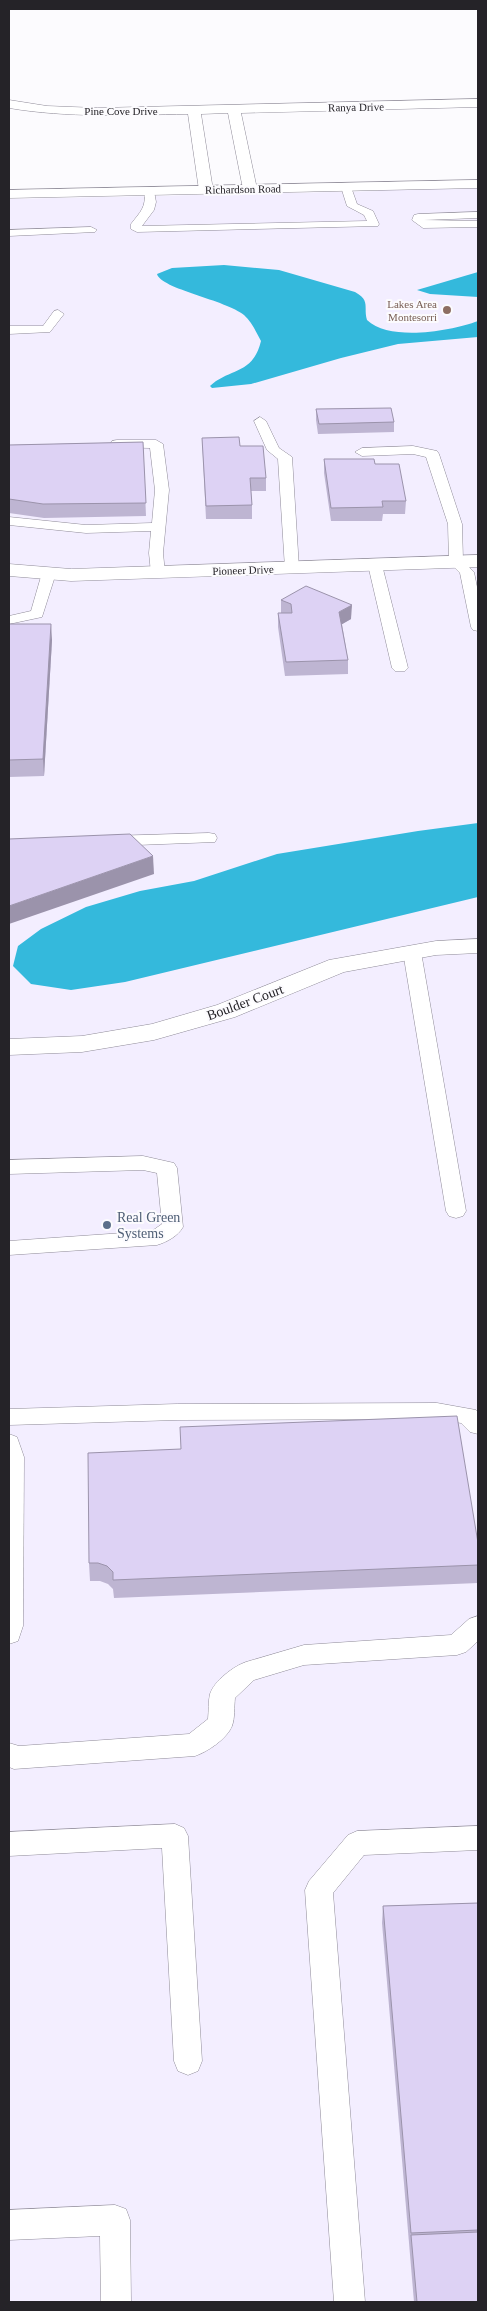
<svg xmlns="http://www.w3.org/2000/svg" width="487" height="2311" font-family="Georgia,serif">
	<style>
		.built { fill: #f3eeff }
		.water { fill: #34b9dc }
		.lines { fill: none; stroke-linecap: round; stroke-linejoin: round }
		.service-casing { stroke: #8f8b98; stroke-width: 1 }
		.minor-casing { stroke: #8f8b98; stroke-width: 1 }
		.tertiary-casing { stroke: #8f8b98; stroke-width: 1 }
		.service { fill: #fff; fill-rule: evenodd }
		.minor { fill: #fff; fill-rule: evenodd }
		.tertiary { fill: #fff; fill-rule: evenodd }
		.wall { fill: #beb5d2 }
		.shaded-wall { fill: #9b93ab }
		.building { fill: #ddd2f4; stroke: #9b93ab }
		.education-dot { fill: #8d6e63; stroke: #fcfbfe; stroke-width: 2 }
		.service-dot { fill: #5c6f8a; stroke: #fcfbfe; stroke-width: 2 }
		.labels { text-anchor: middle; stroke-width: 4; stroke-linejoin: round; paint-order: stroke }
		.far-street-label { font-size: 11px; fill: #252328; stroke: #fcfbfe }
		.far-education-label { font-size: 11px; fill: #785e54; stroke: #fcfbfe; text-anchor: end }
		.street-label { font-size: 14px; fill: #252328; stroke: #fcfbfe }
		.service-label { font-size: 14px; fill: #4e5e75; stroke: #fcfbfe; text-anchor: start }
	</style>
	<rect width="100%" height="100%" fill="#fcfbfe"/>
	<path class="built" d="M478 184V2302H9V199L378 191 377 187Z"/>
	<g class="water">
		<path d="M224 265 279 270 355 292C371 301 363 307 367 320 390 342 451 331 478 321V337L398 344 341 358 251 384 212 388 210 386C229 368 253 375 261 341 256 332 252 322 244 315 226 300 161 289 157 274L172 268Z"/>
		<path d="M478 272V297L430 294 417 290Z"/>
		<path d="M478 823V897L125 982 71 990 31 984 13 966 18 946 41 929 86 907 140 891 194 881 277 854 418 831Z"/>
	</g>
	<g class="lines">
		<defs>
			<g id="service">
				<path d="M346 184 351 187 357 204 373 211 379 224 378 226 137 232 131 229V224C140 212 147 207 144 191L149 188 154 191 156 202 154 210 142 226 367 221 364 215 347 206 341 187Z"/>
				<path d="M478 212V218L424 220 478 221V227L423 228 412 220 414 215 418 214Z"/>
				<path d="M91 227 97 230 95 232 9 236V230Z"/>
				<path d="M58 310 64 314 50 332 9 334V326H43L54 311Z"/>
				<path d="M260 417 266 421 279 448 292 457 299 568 292 572 285 568 278 459 267 450 254 421Z"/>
				<path d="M117 440H156L163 444 169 490 163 553 165 573 163 576 158 577 151 573 149 553 151 531 86 533 9 525V517L86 525 152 523 155 490 150 448 112 447 110 444 112 441Z"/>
				<path d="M413 446 437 451 439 454 462 524 463 561 474 572 478 592V631L473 630 471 627 460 573 449 562 448 524 426 457 413 454 362 456 355 452 362 448Z"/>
				<path d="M375 561 382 565 408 668 405 671H395L392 668 368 565Z"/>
				<path d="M49 569 56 573 42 617 9 624V616L31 611 42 573Z"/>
				<path d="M209 833 215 834 217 838 215 842 111 846 105 845 103 841 105 837 111 836Z"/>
				<path d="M412 947 418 948 421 952 466 1211 463 1216 456 1218 449 1216 446 1211 403 952 406 948Z"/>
				<path d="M143 1156 174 1163 177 1168 183 1227C178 1236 167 1242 157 1245L9 1255V1241L152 1231 162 1224 157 1173 143 1170 9 1174V1160Z"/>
				<path d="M437 1403 476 1410 478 1412V1434L470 1432 461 1423 437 1419 177 1420 9 1425V1409L177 1404Z"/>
				<path d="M9 1434 17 1437 24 1457 23 1626 18 1641 9 1644Z"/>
				<path d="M478 1616V1641L466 1652 457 1655 304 1665 254 1680 235 1698C234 1707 235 1718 232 1726 227 1739 207 1752 195 1756L14 1769 9 1767V1743L19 1746 189 1734 208 1719C209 1711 208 1702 210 1694 214 1681 234 1666 246 1662L304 1645 451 1635 469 1619Z"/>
				<path d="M175 1824 184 1828 188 1836 202 2061 198 2071 188 2075 178 2071 174 2061 162 1848 9 1856V1832Z"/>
				<path d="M478 1826V1850L364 1855 333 1893 365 2302H334L305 1890 309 1881 348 1835 357 1831Z"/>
				<path d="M115 2205 126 2209 130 2220 131 2302H101L100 2236 9 2240V2210Z"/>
			</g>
			<g id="minor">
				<path d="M478 99V107L241 113 257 189 250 193 243 189 228 113 201 114 213 190 206 194 199 190 188 114C127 115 68 118 9 108V100L47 106 97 108Z"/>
				<path d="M478 555V567L71 581 9 576V564L71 569Z"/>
				<path d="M478 939V953L436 955 344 972 235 1017 154 1040 82 1052 9 1055V1039L82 1036 152 1024 217 1005 329 960 436 941Z"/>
			</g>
			<path id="tertiary" d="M478 180V188L9 198V190Z"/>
		</defs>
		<use href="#service" class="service-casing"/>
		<use href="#minor" class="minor-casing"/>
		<use href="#tertiary" class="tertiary-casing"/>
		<use href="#service" class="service"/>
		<use href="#minor" class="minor"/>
		<use href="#tertiary" class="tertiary"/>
	</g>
	<g class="wall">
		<path d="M316 409 394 422V432L318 434 316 420Z"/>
		<path d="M202 438 240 446 266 478V491H251L252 505V519H206Z"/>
		<path d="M143 442 146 516 44 518 9 513V445Z"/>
		<path d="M324 459 375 464 406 501 405 514H383L382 521H331L324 473Z"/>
		<path d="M281 600 351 619 342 624 348 660V674L285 676 278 627V613H281Z"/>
		<path d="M9 624 52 640 44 776 9 777Z"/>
		<path d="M478 1543V1583L114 1598 113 1589 108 1584 100 1581H90L89 1563Z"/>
		<path d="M478 1903V2302H414L382 1923 383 1906Z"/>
	</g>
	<g class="shaded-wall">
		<path d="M352 605 351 619 339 626V612Z"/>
		<path d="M51 624 52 640 44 776 43 759Z"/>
		<path d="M153 856 154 874 9 924V906Z"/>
	</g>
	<g class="building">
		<path d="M391 408 394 422 319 424 316 409Z"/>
		<path d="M239 437 240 446H263L266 478H250L252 505 206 506 202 438Z"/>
		<path d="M143 442 146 503 43 504 9 499V445Z"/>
		<path d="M324 459H374L375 464H399L406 501H382L383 507 331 508Z"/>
		<path d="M306 586 352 605 339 612 348 660 286 662 278 613H292L291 604 281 600Z"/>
		<path d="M9 624H51L43 759 9 760Z"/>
		<path d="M130 834 153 856 9 906V839Z"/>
		<path d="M457 1416 478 1543V1565L113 1580V1572L107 1566 98 1563H89L88 1453 181 1449 180 1427Z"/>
		<path d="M478 1903V2230L411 2233 383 1906Z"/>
		<path d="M478 2232V2302H417L411 2235Z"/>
	</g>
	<circle class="education-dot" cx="447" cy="310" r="5"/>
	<circle class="service-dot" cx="107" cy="1225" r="5"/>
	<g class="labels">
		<g class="far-street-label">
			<text transform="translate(356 107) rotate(-1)" y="4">Ranya Drive</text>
			<text x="121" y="115">Pine Cove Drive</text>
			<text transform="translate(243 189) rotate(-1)" y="4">Richardson Road</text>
			<text transform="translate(243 570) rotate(-2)" y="4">Pioneer Drive</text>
		</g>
		<g class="far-education-label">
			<text x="437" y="308">Lakes Area<tspan x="437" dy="13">Montesorri</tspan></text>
		</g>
		<g class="street-label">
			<text transform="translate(245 1002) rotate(-20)" y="5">Boulder Court</text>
		</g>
		<g class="service-label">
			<text x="117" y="1222">Real Green<tspan x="117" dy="16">Systems</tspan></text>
		</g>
	</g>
	<rect width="487" height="2311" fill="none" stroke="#252328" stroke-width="20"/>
</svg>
